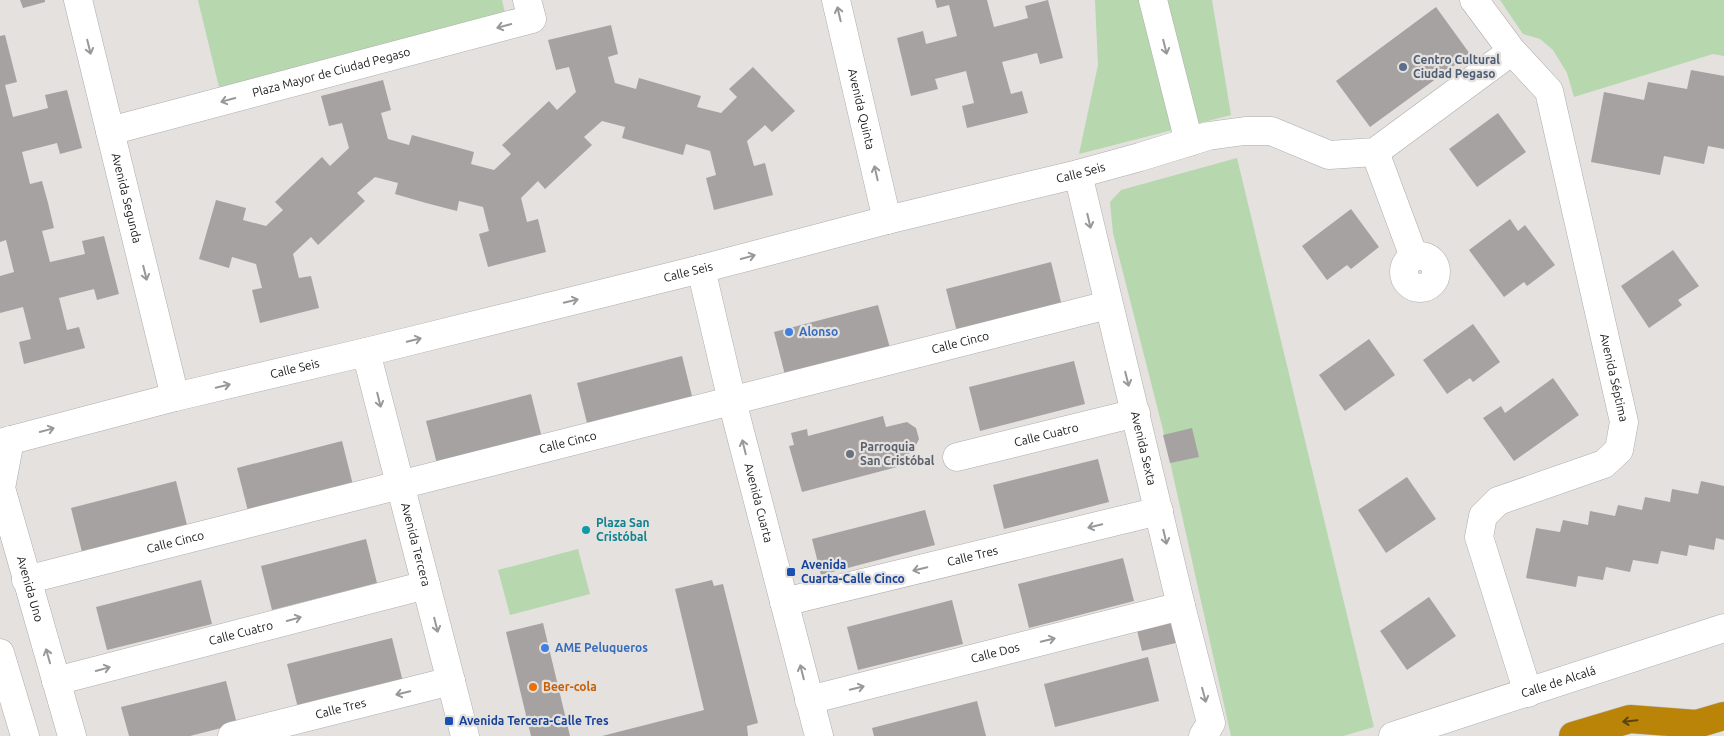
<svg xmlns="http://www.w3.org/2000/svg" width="1724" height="736" font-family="Ubuntu,sans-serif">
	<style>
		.green { fill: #b7d7af }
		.building { fill: #a6a2a2 }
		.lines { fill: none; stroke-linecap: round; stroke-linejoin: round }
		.street-casing { stroke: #afacab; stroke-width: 29 }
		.highway-casing { stroke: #bfbfbf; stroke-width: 29 }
		.street { stroke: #fff; stroke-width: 28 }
		.highway { stroke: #ba8409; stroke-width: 28 }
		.oneway { stroke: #989898 }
		.oneway2 { stroke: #5b4413 }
		.service-dot { fill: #5c6f8a; stroke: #e4e1df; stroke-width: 2 }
		.shop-dot { fill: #3f7fe0; stroke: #e4e1df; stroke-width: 2 }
		.worship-dot { fill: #6b7280; stroke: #e4e1df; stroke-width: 2 }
		.culture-dot { fill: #0f9aa8; stroke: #e4e1df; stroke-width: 2 }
		.transit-dot { fill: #1a4fb4; stroke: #e4e1df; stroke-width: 2 }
		.food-dot { fill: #e8710a; stroke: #e4e1df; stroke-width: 2 }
		.labels { text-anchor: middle; stroke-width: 4.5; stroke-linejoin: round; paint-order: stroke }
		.service-label { font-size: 12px; font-weight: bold; fill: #4e5e75; stroke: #e4e1df; text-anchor: start }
		.street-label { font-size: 12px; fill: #1b1a19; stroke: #e4e1df }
		.shop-label { font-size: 12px; font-weight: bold; fill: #366cbe; stroke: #e4e1df; text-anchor: start }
		.worship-label { font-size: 12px; font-weight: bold; fill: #5b616d; stroke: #e4e1df; text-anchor: start }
		.culture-label { font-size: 12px; font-weight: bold; fill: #0d838f; stroke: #e4e1df; text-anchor: start }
		.transit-label { font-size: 12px; font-weight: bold; fill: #164399; stroke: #e4e1df; text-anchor: start }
		.food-label { font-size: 12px; font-weight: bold; fill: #c56008; stroke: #e4e1df; text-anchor: start }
	</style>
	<rect width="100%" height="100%" fill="#e4e1df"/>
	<g class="green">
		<path d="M198 0H502L506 17 219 87Z"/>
		<path d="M1095 0H1212L1231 115 1079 154 1098 65Z"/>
		<path d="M1500 0H1724V56L1713 54 1574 97 1567 73 1553 50 1540 39 1523 34Z"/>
		<path d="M1237 158 1374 727 1343 736H1231L1163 430 1113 233 1110 202 1121 190Z"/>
		<path d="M578 549 590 594 510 615 498 570Z"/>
	</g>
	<g class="building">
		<path d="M20 0H45V2L23 8Z"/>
		<path d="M935 0H987L994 27 1028 18 1025 6 1048 0 1063 58 1040 64 1037 53 1002 62 1011 94 1022 91 1028 113 967 128 962 106 974 103 966 71 935 79 938 89 911 96 897 38 923 31 926 44 957 36 949 5 937 8Z"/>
		<path d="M1436 7 1470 54 1370 127 1336 81Z"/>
		<path d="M611 25 618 54 608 57 615 83 636 89 639 78 701 96 697 107 721 113 737 97 729 89 753 67 795 111 772 132 765 125 747 141 754 166 765 163 773 195 714 210 706 178 716 175 710 151 686 144 683 155 654 147 622 138 625 127 602 121 584 137 592 145 545 189 538 181 521 198 527 222 538 219 546 252 488 267 479 234 489 231 483 207 459 201 457 211 426 203 395 194 398 183 375 177 357 193 365 201 318 245 311 237 293 254 299 278 311 276 319 308 260 323 252 290 262 288 256 264 232 257 229 268 199 259 216 200 246 208 243 220 266 226 283 210 275 202 322 157 330 166 349 148 342 123 329 126 321 96 383 80 391 110 381 113 388 139 409 145 412 135 474 152 471 164 494 170 511 154 502 145 549 101 557 110 576 92 569 67 556 70 548 40Z"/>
		<path d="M5 35 17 82 5 85 13 117 48 108 45 95 67 90 82 148 60 154 57 143 22 152 30 184 42 181 48 203 54 228 42 231 50 262 85 254 82 241 104 236 119 294 97 300 94 289 59 298 67 330 79 327 85 348 24 364 19 342 31 339 23 307 0 313V276L14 272 6 240 0 242V36Z"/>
		<path d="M1691 70 1724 76V149L1708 146 1704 164 1664 156 1660 175 1591 162 1604 92 1644 100 1648 82 1687 89Z"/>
		<path d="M1498 113 1526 152 1477 187 1449 149Z"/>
		<path d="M1351 209 1379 247 1351 269 1347 265 1327 280 1302 246Z"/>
		<path d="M1510 219 1518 231 1525 225 1555 265 1527 286 1524 282 1504 297 1469 250Z"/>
		<path d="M1673 250 1699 286 1678 300 1682 305 1649 328 1621 286Z"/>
		<path d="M1051 262 1062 306 957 332 946 289Z"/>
		<path d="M878 305 890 348 785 375 774 332Z"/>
		<path d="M1473 324 1500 362 1473 382 1470 378 1447 394 1423 360Z"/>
		<path d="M1369 339 1395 375 1345 411 1319 375Z"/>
		<path d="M682 356 693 400 588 427 577 383Z"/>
		<path d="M1074 361 1085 404 980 431 969 387Z"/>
		<path d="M1553 378 1579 415 1514 461 1483 418 1501 406 1505 413Z"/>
		<path d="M531 394 542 438 437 464 426 421Z"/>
		<path d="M883 416 886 427 907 422 916 428 919 439 914 449 908 451 910 457 895 461 897 467 802 492 789 446 794 445 791 433 807 429 808 436Z"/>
		<path d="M1192 428 1199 457 1170 463 1163 435Z"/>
		<path d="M342 441 353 485 248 511 237 468Z"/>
		<path d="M1098 459 1109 502 1004 529 993 485Z"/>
		<path d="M1407 477 1436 519 1386 553 1358 510Z"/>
		<path d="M176 481 187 525 82 552 71 508Z"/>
		<path d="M1701 481 1724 486V540L1716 538 1714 550 1689 545 1687 556 1661 551 1658 564 1633 560 1630 572 1606 567 1603 580 1578 576 1576 587 1526 578 1536 528 1560 532 1563 520 1588 525 1590 511 1615 516 1618 505 1642 510 1645 497 1670 502 1672 489 1698 494Z"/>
		<path d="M925 510 935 545 821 575 812 539Z"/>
		<path d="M366 539 377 583 272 610 261 566Z"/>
		<path d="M1123 558 1134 601 1029 628 1018 584Z"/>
		<path d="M201 580 212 624 107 650 96 607Z"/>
		<path d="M712 580 714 586 723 584 758 723 747 726 748 736H602L704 710 675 589Z"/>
		<path d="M1429 597 1456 636 1407 670 1380 631Z"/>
		<path d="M952 600 963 644 858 670 847 627Z"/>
		<path d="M1173 617 1180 642 1142 651 1136 626Z"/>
		<path d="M543 623 570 736H531L506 632Z"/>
		<path d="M392 638 403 682 298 708 287 664Z"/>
		<path d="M1148 657 1159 701 1055 727 1044 684Z"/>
		<path d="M226 681 237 724 190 736H129L121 707Z"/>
		<path d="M977 701 986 736H874L872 728Z"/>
	</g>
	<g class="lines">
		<defs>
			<g id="street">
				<path id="s1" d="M78 0 175 397"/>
				<path id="s2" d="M836 0 887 220"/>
				<path d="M1153 0 1189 142"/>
				<path id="s3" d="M1474 0 1512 51 1549 91 1624 422 1619 450 1604 464 1498 501 1483 516 1479 537 1528 693"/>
				<path id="s4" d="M110 131 532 19 527 0"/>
				<path d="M1375 152 1414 257"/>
				<path id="s5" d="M1078 174 1181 606 1211 723 1203 736"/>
				<circle cx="1420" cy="272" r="16"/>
				<path id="s6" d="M701 269 732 401 819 736"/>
				<path id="s7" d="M366 352 465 736"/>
				<path id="s8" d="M10 440 1 488 72 736"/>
				<path id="s9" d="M0 443 175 397 366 352 701 269 887 220 1078 174 1140 157 1208 136 1245 131H1271L1329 155 1375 152 1512 51"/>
				<path id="s10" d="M957 457 1136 413"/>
				<path id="s11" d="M26 580 1108 305"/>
				<path id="s12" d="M784 602 1159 511"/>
				<path d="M0 653 25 736"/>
				<path id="s13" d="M56 681 426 585"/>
				<path id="s14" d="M809 700 1181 606"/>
				<path id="s15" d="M232 736 451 681"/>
				<path id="s16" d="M1393 736 1724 628"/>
			</g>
			<g id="highway">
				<path d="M1680 729 1724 716"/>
				<path d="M1573 736 1630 719 1696 724"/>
			</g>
		</defs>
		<use href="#street" class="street-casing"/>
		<use href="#highway" class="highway-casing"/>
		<use href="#street" class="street"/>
		<use href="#highway" class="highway"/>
	</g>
	<defs><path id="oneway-shaft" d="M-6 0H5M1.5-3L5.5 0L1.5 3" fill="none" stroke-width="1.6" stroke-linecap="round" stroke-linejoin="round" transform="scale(1.25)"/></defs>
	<g class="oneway">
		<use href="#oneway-shaft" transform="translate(839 14) rotate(-103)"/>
		<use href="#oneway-shaft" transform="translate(504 26) rotate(165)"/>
		<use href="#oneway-shaft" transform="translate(89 47) rotate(76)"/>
		<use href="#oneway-shaft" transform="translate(1165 47) rotate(76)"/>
		<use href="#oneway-shaft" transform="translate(228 100) rotate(165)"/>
		<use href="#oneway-shaft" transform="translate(876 173) rotate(-103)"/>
		<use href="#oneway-shaft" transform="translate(1089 221) rotate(77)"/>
		<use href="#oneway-shaft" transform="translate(748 257) rotate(-15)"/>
		<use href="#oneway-shaft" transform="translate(145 273) rotate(76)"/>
		<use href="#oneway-shaft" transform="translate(571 301) rotate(-14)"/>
		<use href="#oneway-shaft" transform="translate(414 340) rotate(-14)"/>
		<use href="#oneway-shaft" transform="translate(1127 379) rotate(76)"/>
		<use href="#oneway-shaft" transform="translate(223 386) rotate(-13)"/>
		<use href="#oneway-shaft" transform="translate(379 400) rotate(76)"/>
		<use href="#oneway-shaft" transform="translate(47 430) rotate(-15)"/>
		<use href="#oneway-shaft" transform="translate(744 447) rotate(-104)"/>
		<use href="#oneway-shaft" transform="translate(1095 526) rotate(166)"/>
		<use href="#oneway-shaft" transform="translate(1165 537) rotate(77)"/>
		<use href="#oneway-shaft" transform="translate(920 569) rotate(166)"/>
		<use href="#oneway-shaft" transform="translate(294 619) rotate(-15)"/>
		<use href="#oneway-shaft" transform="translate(436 625) rotate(76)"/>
		<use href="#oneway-shaft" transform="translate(1048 640) rotate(-14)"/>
		<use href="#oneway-shaft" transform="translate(48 656) rotate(-106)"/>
		<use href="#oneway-shaft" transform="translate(103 669) rotate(-15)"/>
		<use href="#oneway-shaft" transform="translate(802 672) rotate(-104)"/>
		<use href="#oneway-shaft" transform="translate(857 688) rotate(-14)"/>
		<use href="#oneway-shaft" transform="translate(403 693) rotate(166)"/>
		<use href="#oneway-shaft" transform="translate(1204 695) rotate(75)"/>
	</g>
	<use class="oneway2" href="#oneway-shaft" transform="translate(1630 721) rotate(174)"/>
	<circle class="service-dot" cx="1403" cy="67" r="5"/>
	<g class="shop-dot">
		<circle cx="789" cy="332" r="5"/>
		<circle cx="545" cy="648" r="5"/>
	</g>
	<circle class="worship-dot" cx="850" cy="454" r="5"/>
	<circle class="culture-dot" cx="586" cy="530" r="5"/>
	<g class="transit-dot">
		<rect x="786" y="567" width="10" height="10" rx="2.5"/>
		<rect x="444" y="716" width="10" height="10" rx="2.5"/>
	</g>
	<circle class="food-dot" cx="533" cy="687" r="5"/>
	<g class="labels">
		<g class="service-label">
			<text x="1413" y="64">Centro Cultural<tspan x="1413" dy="14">Ciudad Pegaso</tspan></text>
		</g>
		<g class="street-label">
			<text dy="4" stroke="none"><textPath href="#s4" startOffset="229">Plaza Mayor de Ciudad Pegaso</textPath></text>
			<text dy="4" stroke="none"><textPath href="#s2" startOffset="112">Avenida Quinta</textPath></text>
			<text dy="4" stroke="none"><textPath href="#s9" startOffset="1114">Calle Seis</textPath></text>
			<text dy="4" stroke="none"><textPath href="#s1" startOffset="204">Avenida Segunda</textPath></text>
			<text dy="4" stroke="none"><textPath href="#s9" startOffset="709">Calle Seis</textPath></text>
			<text dy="4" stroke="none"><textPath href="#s11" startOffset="964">Calle Cinco</textPath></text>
			<text dy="4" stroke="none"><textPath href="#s9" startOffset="304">Calle Seis</textPath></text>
			<text dy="4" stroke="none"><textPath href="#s3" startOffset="412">Avenida Séptima</textPath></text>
			<text dy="4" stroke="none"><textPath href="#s10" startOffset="92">Calle Cuatro</textPath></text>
			<text dy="4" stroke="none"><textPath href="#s11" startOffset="559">Calle Cinco</textPath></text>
			<text dy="4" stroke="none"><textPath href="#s5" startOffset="282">Avenida Sexta</textPath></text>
			<text dy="4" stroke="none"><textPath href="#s6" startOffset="241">Avenida Cuarta</textPath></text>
			<text dy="4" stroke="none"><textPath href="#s11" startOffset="154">Calle Cinco</textPath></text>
			<text dy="4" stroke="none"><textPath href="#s7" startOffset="199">Avenida Tercera</textPath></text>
			<text dy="4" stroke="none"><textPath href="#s12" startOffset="194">Calle Tres</textPath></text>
			<text dy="4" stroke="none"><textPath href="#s8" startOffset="154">Avenida Uno</textPath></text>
			<text dy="4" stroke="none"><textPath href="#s13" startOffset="191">Calle Cuatro</textPath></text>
			<text dy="4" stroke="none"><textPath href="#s14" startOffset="192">Calle Dos</textPath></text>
			<text dy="4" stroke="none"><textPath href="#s16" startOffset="174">Calle de Alcalá</textPath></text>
			<text dy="4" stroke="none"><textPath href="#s15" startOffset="112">Calle Tres</textPath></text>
		</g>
		<g class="shop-label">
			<text x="799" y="336">Alonso</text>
			<text x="555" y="652">AME Peluqueros</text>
		</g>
		<g class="worship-label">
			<text x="860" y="451">Parroquia<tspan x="860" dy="14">San Cristóbal</tspan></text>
		</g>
		<g class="culture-label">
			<text x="596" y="527">Plaza San<tspan x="596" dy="14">Cristóbal</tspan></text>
		</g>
		<g class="transit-label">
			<text x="801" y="569">Avenida<tspan x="801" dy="14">Cuarta-Calle Cinco</tspan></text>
			<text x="459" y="725">Avenida Tercera-Calle Tres</text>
		</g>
		<g class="food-label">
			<text x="543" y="691">Beer-cola</text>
		</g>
	</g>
</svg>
